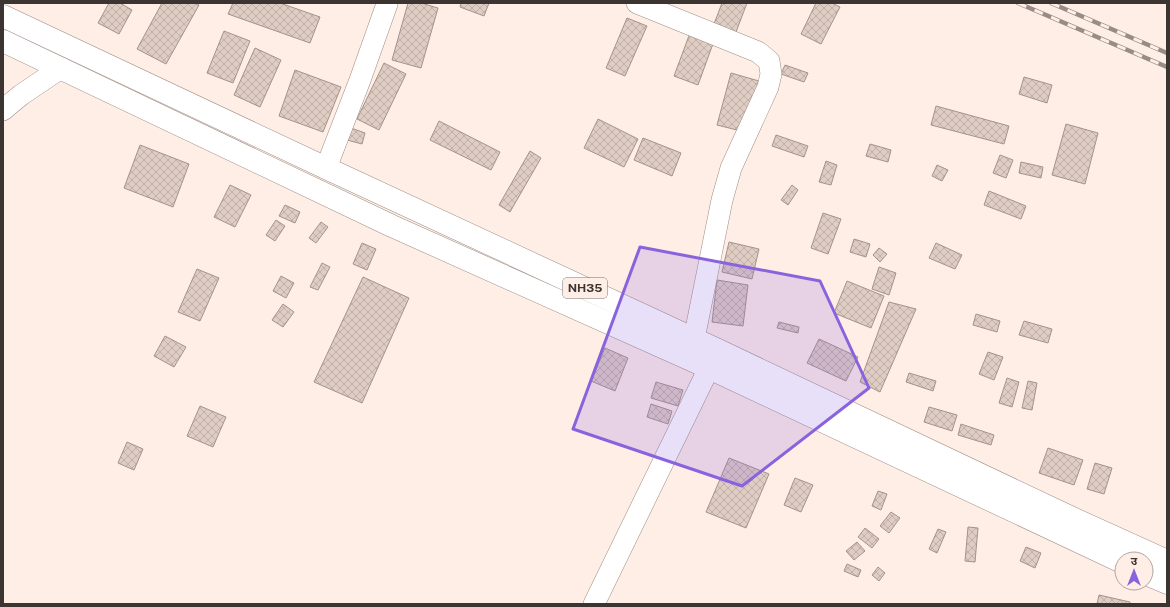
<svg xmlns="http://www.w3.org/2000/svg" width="1170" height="607" font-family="'Public Sans','Noto Sans Devanagari',sans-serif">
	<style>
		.building { fill: url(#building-cross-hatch); stroke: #a4938a }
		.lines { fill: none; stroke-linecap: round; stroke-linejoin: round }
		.minor-casing { stroke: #9f8e85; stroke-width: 22 }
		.trunk-casing { stroke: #9f8e85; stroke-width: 23 }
		.minor { stroke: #fff; stroke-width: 21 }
		.trunk { stroke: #fff; stroke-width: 22 }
		.rail-casing { stroke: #978c86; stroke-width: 4.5 }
		.rail { stroke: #feeee6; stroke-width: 3; stroke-dasharray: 9; stroke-linecap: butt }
		.marked { fill: #8963dd; fill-opacity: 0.2; stroke: #8963dd; stroke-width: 3; stroke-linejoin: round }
		.labels { text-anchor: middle; stroke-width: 3; stroke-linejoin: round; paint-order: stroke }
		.shield { fill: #feeee6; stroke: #766c67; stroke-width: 1 }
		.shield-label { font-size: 12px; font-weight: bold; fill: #3b3430 }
	</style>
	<defs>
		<pattern id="building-cross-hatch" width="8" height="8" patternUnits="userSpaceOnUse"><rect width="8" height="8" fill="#dfccc3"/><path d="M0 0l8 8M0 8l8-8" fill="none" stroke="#c0b0a8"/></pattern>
	</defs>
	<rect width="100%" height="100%" fill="#feeee6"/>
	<g class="building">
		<path d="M109 3H120L132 10 119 34 98 23Z"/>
		<path d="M162 3H195L199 5 166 64 137 49Z"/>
		<path d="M233 3H280L320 17 310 43 228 14Z"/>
		<path d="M408 3H421L438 8 421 68 392 60Z"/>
		<path d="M461 3H489L484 16 460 7Z"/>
		<path d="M722 3H747L736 32 714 24Z"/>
		<path d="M816 3H832L840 7 821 44 801 34Z"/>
		<path d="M627 18 647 26 625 76 606 68Z"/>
		<path d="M224 31 250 41 233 83 207 73Z"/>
		<path d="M690 33 714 41 698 85 674 76Z"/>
		<path d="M255 48 281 60 260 107 234 95Z"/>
		<path d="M384 63 406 74 379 130 357 119Z"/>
		<path d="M785 65 808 73 804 82 781 74Z"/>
		<path d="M295 70 341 87 323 132 279 116Z"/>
		<path d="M731 73 759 81 745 132 717 125Z"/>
		<path d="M1024 77 1052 85 1047 103 1019 94Z"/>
		<path d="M936 106 1009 126 1004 144 931 125Z"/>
		<path d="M598 119 638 139 624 167 584 148Z"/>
		<path d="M439 121 500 152 491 170 430 140Z"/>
		<path d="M1066 124 1098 133 1085 184 1052 175Z"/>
		<path d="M351 128 365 133 362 144 347 140Z"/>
		<path d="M776 135 808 146 804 157 772 146Z"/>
		<path d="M643 138 681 153 672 176 634 160Z"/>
		<path d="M870 144 891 150 888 162 866 156Z"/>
		<path d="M140 145 189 164 173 207 124 188Z"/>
		<path d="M530 151 541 158 510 212 499 205Z"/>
		<path d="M1000 155 1013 160 1006 178 993 173Z"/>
		<path d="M826 161 837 165 831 185 819 182Z"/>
		<path d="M1021 162 1043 167 1041 178 1019 173Z"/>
		<path d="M937 165 948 170 942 181 932 176Z"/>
		<path d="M230 185 251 195 235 227 214 217Z"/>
		<path d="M792 185 798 190 788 205 781 200Z"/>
		<path d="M989 191 1026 206 1021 219 984 205Z"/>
		<path d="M285 205 300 212 295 223 279 216Z"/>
		<path d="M823 213 841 219 828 254 811 248Z"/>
		<path d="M276 220 285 226 275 241 266 235Z"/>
		<path d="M321 222 328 227 316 243 309 238Z"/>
		<path d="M854 239 870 244 866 257 850 252Z"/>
		<path d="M729 242 759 249 752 279 722 272Z"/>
		<path d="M362 243 376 249 367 270 353 264Z"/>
		<path d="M936 243 962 255 955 269 929 258Z"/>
		<path d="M879 248 887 254 880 262 873 255Z"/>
		<path d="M322 263 330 267 318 290 310 287Z"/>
		<path d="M879 267 896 273 889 295 872 289Z"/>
		<path d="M197 269 219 278 200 321 178 312Z"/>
		<path d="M281 276 294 283 286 298 273 291Z"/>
		<path d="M363 277 409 298 362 403 314 382Z"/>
		<path d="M717 280 748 285 743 326 712 322Z"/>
		<path d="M847 281 884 296 871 328 834 313Z"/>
		<path d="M889 302 916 309 880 392 860 382Z"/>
		<path d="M283 304 294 312 283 327 272 320Z"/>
		<path d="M976 314 1000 321 997 332 973 325Z"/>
		<path d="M1024 321 1052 329 1048 343 1019 335Z"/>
		<path d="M779 322 799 327 798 333 777 328Z"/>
		<path d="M165 336 186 347 174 367 154 356Z"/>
		<path d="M819 339 858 357 846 381 807 363Z"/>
		<path d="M605 348 628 358 615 391 591 381Z"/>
		<path d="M988 352 1003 357 994 380 979 374Z"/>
		<path d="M909 373 936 381 933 391 906 382Z"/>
		<path d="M1007 378 1019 382 1012 407 999 403Z"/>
		<path d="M1028 381 1037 383 1032 410 1022 408Z"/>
		<path d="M656 382 683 390 678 406 651 398Z"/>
		<path d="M651 404 672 411 668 424 647 417Z"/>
		<path d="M200 406 226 417 213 447 187 436Z"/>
		<path d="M929 407 957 415 952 431 924 422Z"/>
		<path d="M961 424 994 435 991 445 958 435Z"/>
		<path d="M127 442 143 449 134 470 118 463Z"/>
		<path d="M1048 448 1083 460 1074 485 1039 473Z"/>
		<path d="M729 458 769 474 746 528 706 512Z"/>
		<path d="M1095 463 1112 468 1104 494 1087 489Z"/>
		<path d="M795 478 813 485 801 512 784 505Z"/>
		<path d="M878 491 887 494 881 510 872 506Z"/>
		<path d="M891 512 900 518 889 533 880 526Z"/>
		<path d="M968 527 978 528 975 562 965 561Z"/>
		<path d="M865 528 879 539 872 548 858 537Z"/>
		<path d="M938 529 946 532 937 553 929 549Z"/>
		<path d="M857 542 865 551 854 560 846 551Z"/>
		<path d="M1026 547 1041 553 1035 568 1020 561Z"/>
		<path d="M847 564 861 570 858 577 844 571Z"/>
		<path d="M878 567 885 573 879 581 872 575Z"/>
		<path d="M1099 595 1130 602V604H1097Z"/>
	</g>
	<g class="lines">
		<defs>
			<g id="minor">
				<path d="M637 3 758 52 769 61 771 74 768 87 731 168 722 200 694 339"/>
				<path d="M3 110 21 95 61 68"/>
				<path d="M326 168 360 80 387 4"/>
				<path d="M594 604 709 368"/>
			</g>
			<g id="trunk">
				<path d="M3 16 326 168 718 350 1070 517 1167 561"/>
				<path d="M3 41 392 226 709 368 1122 562"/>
				<path d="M1146 574 1167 583"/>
			</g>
		</defs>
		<use href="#minor" class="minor-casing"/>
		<use href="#trunk" class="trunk-casing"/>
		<use href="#minor" class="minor"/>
		<use href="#trunk" class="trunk"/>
		<defs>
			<g id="rail">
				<path d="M1018 3 1167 67"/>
				<path d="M1051 3 1167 53"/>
			</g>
		</defs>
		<use href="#rail" class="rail-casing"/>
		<use href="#rail" class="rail"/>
	</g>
	<path class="marked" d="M640 247 820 281 869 388 742 486 573 429Z"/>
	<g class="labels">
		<rect class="shield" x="563" y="278" width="44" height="20" rx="3"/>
		<g class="shield-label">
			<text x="585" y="292">NH35</text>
		</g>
	</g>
	<rect width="1170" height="607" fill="none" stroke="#3b3430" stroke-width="8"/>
	<g transform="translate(1134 571)"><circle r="19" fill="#feeee6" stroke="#b0a49d"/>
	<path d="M0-3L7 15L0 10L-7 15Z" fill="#8963dd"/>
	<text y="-6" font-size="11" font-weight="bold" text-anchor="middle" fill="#3b3430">उ</text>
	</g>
</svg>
